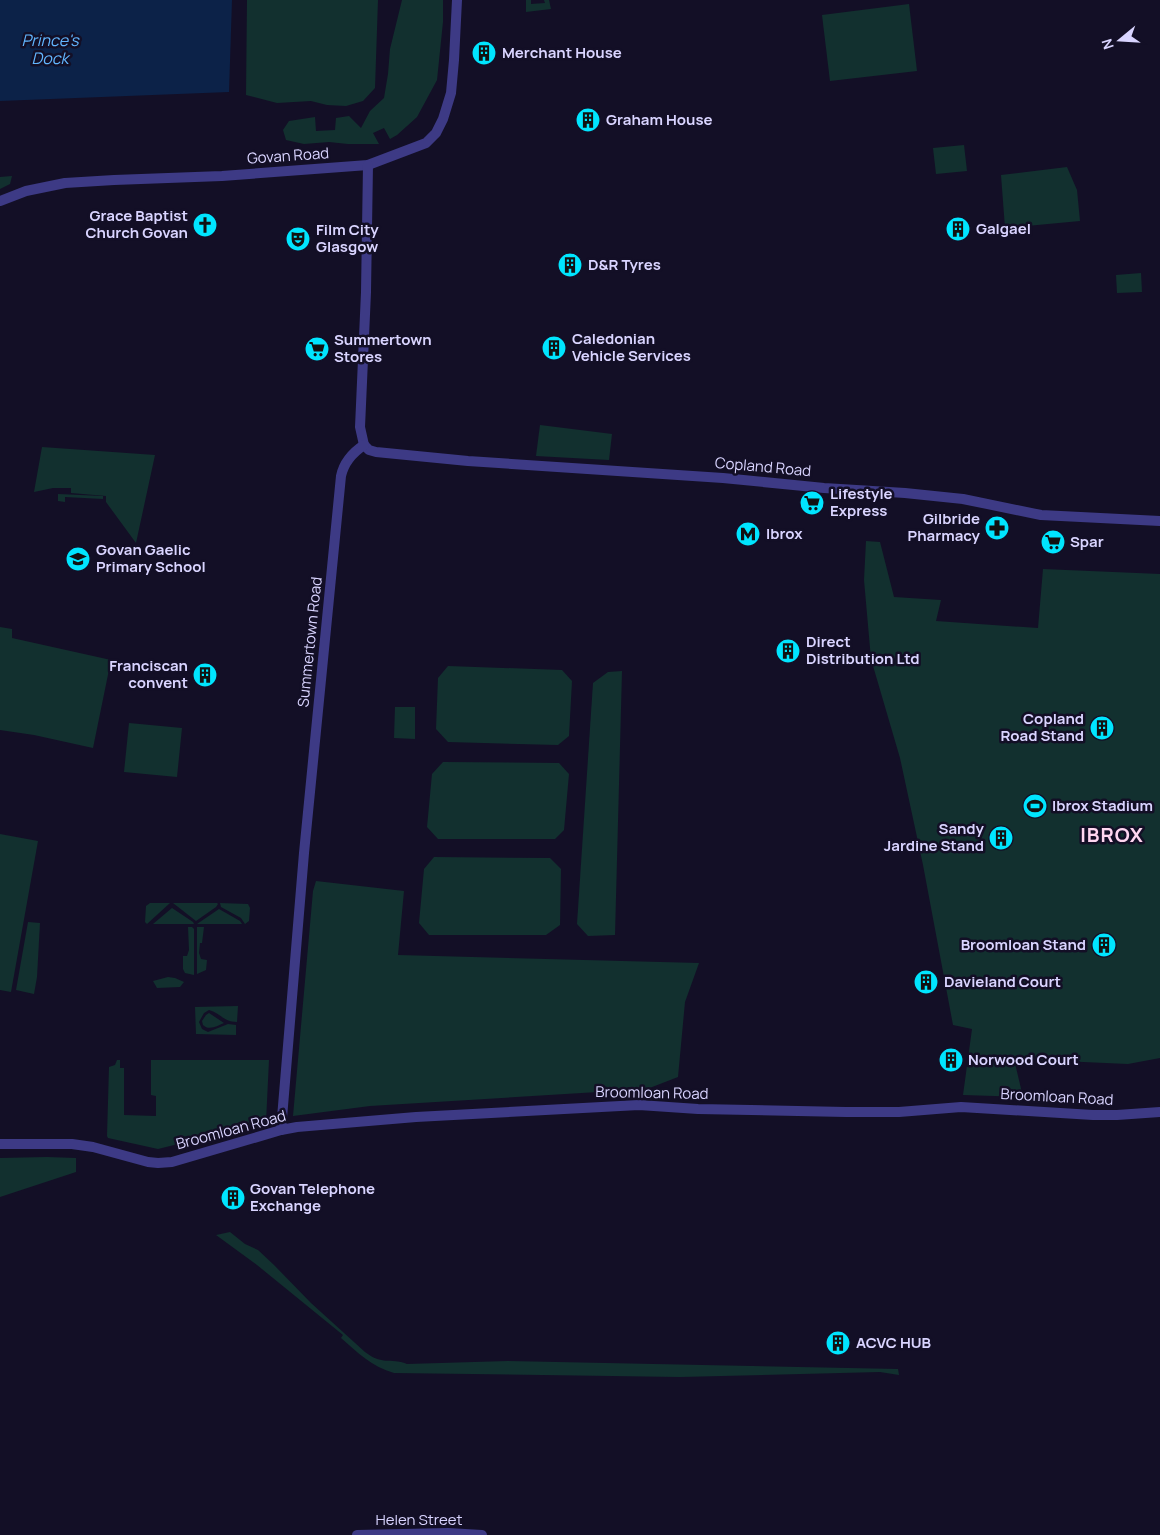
<svg xmlns="http://www.w3.org/2000/svg" width="1160" height="1535" font-family="Manrope,sans-serif">
	<style>
		.green { fill: #12302f }
		.water { fill: #0c2248 }
		.lines { fill: none; stroke-linecap: round; stroke-linejoin: round }
		.tertiary { stroke: #3d3a85; stroke-width: 10 }
		.labels { text-anchor: middle; stroke-width: 5; stroke-linejoin: round; paint-order: stroke }
		.poi-label { font-size: 15px; font-weight: bold; fill: #d9d4ff; stroke: #130f26; text-anchor: start }
		.street-label { font-size: 15px; fill: #d9d4ff; stroke: #130f26 }
		.water-label { font-size: 16px; font-style: italic; fill: #62b6ff; stroke: #130f26 }
		.district-label { font-size: 20px; font-weight: bold; letter-spacing: 1px; fill: #ffd6f0; stroke: #130f26 }
	</style>
	<rect width="100%" height="100%" fill="#130f26"/>
	<g class="green">
		<path d="M247 0H378L375 88 363 101 346 106 327 105 311 101 277 103 246 95Z"/>
		<path d="M402 0H443V22L437 80 417 117 397 135 390 139 384 128 373 133 379 144H348L329 142 304 144 286 140 283 130 289 121 315 117 316 131 335 130 336 118 349 116 361 128 370 111 384 98 388 74 390 49Z"/>
		<path d="M526 0H531V4L545 3 544 0H549L551 9 526 12Z"/>
		<path d="M909 4 917 71 830 81 822 15Z"/>
		<path d="M964 145 967 171 936 174 933 148Z"/>
		<path d="M1067 167 1077 190 1080 221 1005 228 1001 175Z"/>
		<path d="M12 176 10 184 0 189V177Z"/>
		<path d="M1141 273 1142 292 1117 293 1116 275Z"/>
		<path d="M540 425 612 434 609 460 536 456Z"/>
		<path d="M42 447 155 455 136 543 106 502V496L71 493V488H53L34 492Z"/>
		<path d="M58 494 103 496V499L65 497V502L58 501Z"/>
		<path d="M866 541 880 542 894 597 941 600 936 621 1038 628 1043 569 1160 574V1058L1128 1064 1014 1059 1023 1097 963 1095 972 1029 953 1025 923 865 900 758 871 659 864 580Z"/>
		<path d="M0 627 12 629V638L111 660 93 748 34 735 0 730Z"/>
		<path d="M448 666 562 670 572 681 569 736 558 745 448 742 436 729 438 678Z"/>
		<path d="M622 671 615 935 588 936 577 924 593 683 608 672Z"/>
		<path d="M395 707H415V739L394 738Z"/>
		<path d="M129 723 182 728 177 777 124 772Z"/>
		<path d="M443 762 559 763 569 774 564 830 555 839H438L427 827 432 774Z"/>
		<path d="M0 834 38 841 11 992 0 990Z"/>
		<path d="M434 857 550 858 561 869 560 925 546 935H429L419 923 424 869Z"/>
		<path d="M316 881 404 891 398 955 699 963 685 1002 678 1077 647 1089 370 1106 293 1116 313 891Z"/>
		<path d="M150 903H170L147 924 145 922 146 906Z"/>
		<path d="M173 903H217L218 904 216 907 196 921Z"/>
		<path d="M220 903 248 904 250 908 249 921 245 924 241 918 221 907Z"/>
		<path d="M172 908 193 922 194 924H153Z"/>
		<path d="M219 909 240 921 242 924H197Z"/>
		<path d="M28 922 40 923 37 977 34 994 16 990Z"/>
		<path d="M188 927H192L194 929V975L185 973 183 969V956H187L189 950Z"/>
		<path d="M197 927H204L202 943H200L199 953 201 959 207 960 206 970 197 974Z"/>
		<path d="M168 977 175 978 184 982 180 987 157 988 153 981Z"/>
		<path d="M238 1006 237 1022C224 1022 220 1013 209 1010L204 1013 199 1022 202 1029 208 1032 228 1024 236 1025V1035L196 1034 195 1007Z"/>
		<path d="M209 1013 224 1023C217 1026 209 1031 203 1025L202 1021 206 1015Z"/>
		<path d="M117 1060H120V1068H124V1115L156 1116V1096L151 1095V1060H269L266 1122 158 1149 108 1138 107 1136 109 1067 115 1065Z"/>
		<path d="M47 1157 76 1158V1172L0 1197V1158Z"/>
		<path d="M230 1232 245 1244 258 1250 274 1265 311 1303 365 1352C383 1366 389 1357 407 1364L508 1361 898 1369 899 1375 880 1372 680 1377 394 1373C372 1367 357 1352 341 1338L343 1335 257 1265 216 1235Z"/>
	</g>
	<path class="water" d="M0 0H232L229 92 0 101Z"/>
	<g class="lines">
		<g class="tertiary">
			<path d="M0 201 26 191 65 183 114 180 222 176 368 165 426 143 436 133 443 119 451 93 454 60 457 0"/>
			<path d="M364 445 369 450 376 452 468 461 723 478 824 488 905 493 963 499 1041 515 1160 521"/>
			<path d="M364 445 360 427 366 292 368 165"/>
			<path d="M281 1130 304 853 341 476C344 462 352 453 364 445"/>
			<path d="M0 1144H72L93 1147 148 1162 158 1163 172 1162 281 1130 297 1127 416 1117 639 1105 698 1109 846 1112H899L961 1107 1093 1115H1117L1160 1112"/>
			<path d="M357 1535 448 1533 482 1535"/>
		</g>
	</g>
	<defs>
		<symbol id="building-disc" viewBox="-11 -11 22 22"><circle r="9.5" fill="#00e5ff" stroke="#130f26"/><path d="M-4-6H4V6H1V3H-1V6H-4ZM-2.5-4.3h1.7v1.8h-1.7ZM.8-4.3h1.7v1.8H.8ZM-2.5-1h1.7V.8h-1.7ZM.8-1h1.7V.8H.8Z" fill="#111"/></symbol>
		<symbol id="church-disc" viewBox="-11 -11 22 22"><circle r="9.5" fill="#00e5ff" stroke="#130f26"/><path d="M-1.2-6h2.4v3.5h3.3v2.4h-3.3V6h-2.4V-.1h-3.3v-2.4h3.3Z" fill="#111"/></symbol>
		<symbol id="theatre-disc" viewBox="-11 -11 22 22"><circle r="9.5" fill="#00e5ff" stroke="#130f26"/><path d="M-5-5.5Q0-4 5-5.5V0Q5 5 0 6Q-5 5-5 0ZM-3.3-2.5H-1v1.5H-3.3ZM1-2.5H3.3v1.5H1ZM-2.8 1Q0 5.5 2.8 1Z" fill="#111"/></symbol>
		<symbol id="supermarket-disc" viewBox="-11 -11 22 22"><circle r="9.5" fill="#00e5ff" stroke="#130f26"/><path d="M-6-5.5h2.5l.6 2H6L4.5 2H-2.5L-4.4-4H-6ZM-1.5 3.2a1.3 1.3 0 1 0 .1 0ZM3 3.2a1.3 1.3 0 1 0 .1 0Z" fill="#111"/></symbol>
		<symbol id="pharmacy-disc" viewBox="-11 -11 22 22"><circle r="9.5" fill="#00e5ff" stroke="#130f26"/><path d="M-2-6h4v4h4v4h-4v4h-4v-4h-4v-4h4Z" fill="#111"/></symbol>
		<symbol id="metro-disc" viewBox="-11 -11 22 22"><circle r="9.5" fill="#00e5ff" stroke="#130f26"/><path d="M-5.5 5V-5H-3L0 0L3-5H5.5V5H3V-.5L0 4L-3-.5V5Z" fill="#111"/></symbol>
		<symbol id="school-disc" viewBox="-11 -11 22 22"><circle r="9.5" fill="#00e5ff" stroke="#130f26"/><path d="M0-5L7-2L0 1L-7-2ZM-4 1L0 2.5L4 1V4Q0 6-4 4Z" fill="#111"/></symbol>
		<symbol id="stadium-disc" viewBox="-11 -11 22 22"><circle r="9.5" fill="#00e5ff" stroke="#130f26"/><path d="M0-5a6.5 5 0 1 0 0 10a6.5 5 0 1 0 0-10ZM-3.5-1.8h7v3.6h-7Z" fill="#111"/></symbol>
	</defs>
	<g fill-rule="evenodd">
		<use href="#building-disc" x="470" y="39" width="28" height="28"/>
		<use href="#building-disc" x="574" y="106" width="28" height="28"/>
		<use href="#church-disc" x="191" y="211" width="28" height="28"/>
		<use href="#building-disc" x="944" y="215" width="28" height="28"/>
		<use href="#theatre-disc" x="284" y="225" width="28" height="28"/>
		<use href="#building-disc" x="556" y="251" width="28" height="28"/>
		<use href="#building-disc" x="540" y="334" width="28" height="28"/>
		<use href="#supermarket-disc" x="303" y="335" width="28" height="28"/>
		<use href="#supermarket-disc" x="798" y="489" width="28" height="28"/>
		<use href="#pharmacy-disc" x="983" y="514" width="28" height="28"/>
		<use href="#metro-disc" x="734" y="520" width="28" height="28"/>
		<use href="#supermarket-disc" x="1039" y="528" width="28" height="28"/>
		<use href="#school-disc" x="64" y="545" width="28" height="28"/>
		<use href="#building-disc" x="774" y="637" width="28" height="28"/>
		<use href="#building-disc" x="191" y="661" width="28" height="28"/>
		<use href="#building-disc" x="1088" y="714" width="28" height="28"/>
		<use href="#stadium-disc" x="1021" y="792" width="28" height="28"/>
		<use href="#building-disc" x="987" y="824" width="28" height="28"/>
		<use href="#building-disc" x="1090" y="931" width="28" height="28"/>
		<use href="#building-disc" x="912" y="968" width="28" height="28"/>
		<use href="#building-disc" x="937" y="1046" width="28" height="28"/>
		<use href="#building-disc" x="219" y="1184" width="28" height="28"/>
		<use href="#building-disc" x="824" y="1329" width="28" height="28"/>
	</g>
	<g class="labels">
		<g class="poi-label">
			<text x="502" y="58">Merchant House</text>
			<text x="606" y="125">Graham House</text>
			<text x="188" y="221" text-anchor="end">Grace Baptist<tspan x="188" dy="17">Church Govan</tspan></text>
			<text x="976" y="234">Galgael</text>
			<text x="316" y="235">Film City<tspan x="316" dy="17">Glasgow</tspan></text>
			<text x="588" y="270">D&amp;R Tyres</text>
			<text x="572" y="344">Caledonian<tspan x="572" dy="17">Vehicle Services</tspan></text>
			<text x="334" y="345">Summertown<tspan x="334" dy="17">Stores</tspan></text>
			<text x="830" y="499">Lifestyle<tspan x="830" dy="17">Express</tspan></text>
			<text x="980" y="524" text-anchor="end">Gilbride<tspan x="980" dy="17">Pharmacy</tspan></text>
			<text x="766" y="539">Ibrox</text>
			<text x="1070" y="547">Spar</text>
			<text x="96" y="555">Govan Gaelic<tspan x="96" dy="17">Primary School</tspan></text>
			<text x="806" y="647">Direct<tspan x="806" dy="17">Distribution Ltd</tspan></text>
			<text x="188" y="671" text-anchor="end">Franciscan<tspan x="188" dy="17">convent</tspan></text>
			<text x="1084" y="724" text-anchor="end">Copland<tspan x="1084" dy="17">Road Stand</tspan></text>
			<text x="1052" y="811">Ibrox Stadium</text>
			<text x="984" y="834" text-anchor="end">Sandy<tspan x="984" dy="17">Jardine Stand</tspan></text>
			<text x="1086" y="950" text-anchor="end">Broomloan Stand</text>
			<text x="944" y="987">Davieland Court</text>
			<text x="968" y="1065">Norwood Court</text>
			<text x="250" y="1194">Govan Telephone<tspan x="250" dy="17">Exchange</tspan></text>
			<text x="856" y="1348">ACVC HUB</text>
		</g>
		<g class="street-label">
			<text transform="translate(288 156) rotate(-4)" y="5">Govan Road</text>
			<text transform="translate(763 467) rotate(5)" y="5">Copland Road</text>
			<text transform="translate(310 642) rotate(-84)" y="5">Summertown Road</text>
			<text transform="translate(652 1093) rotate(1)" y="5">Broomloan Road</text>
			<text transform="translate(1057 1097) rotate(3)" y="5">Broomloan Road</text>
			<text transform="translate(231 1130) rotate(-15)" y="5">Broomloan Road</text>
			<text x="419" y="1525">Helen Street</text>
		</g>
		<g class="water-label">
			<text x="50" y="46">Prince's<tspan x="50" dy="18">Dock</tspan></text>
		</g>
		<g class="district-label">
			<text x="1112" y="842">IBROX</text>
		</g>
	</g>
	<g transform="translate(1120 40) rotate(252)" stroke="#130f26" stroke-width="4" paint-order="stroke">
	<path d="M0-4L9 19L0 12L-9 19Z" fill="#d9d4ff"/>
	<text y="-8" font-size="14" font-weight="bold" text-anchor="middle" fill="#d9d4ff">N</text>
	</g>
</svg>
